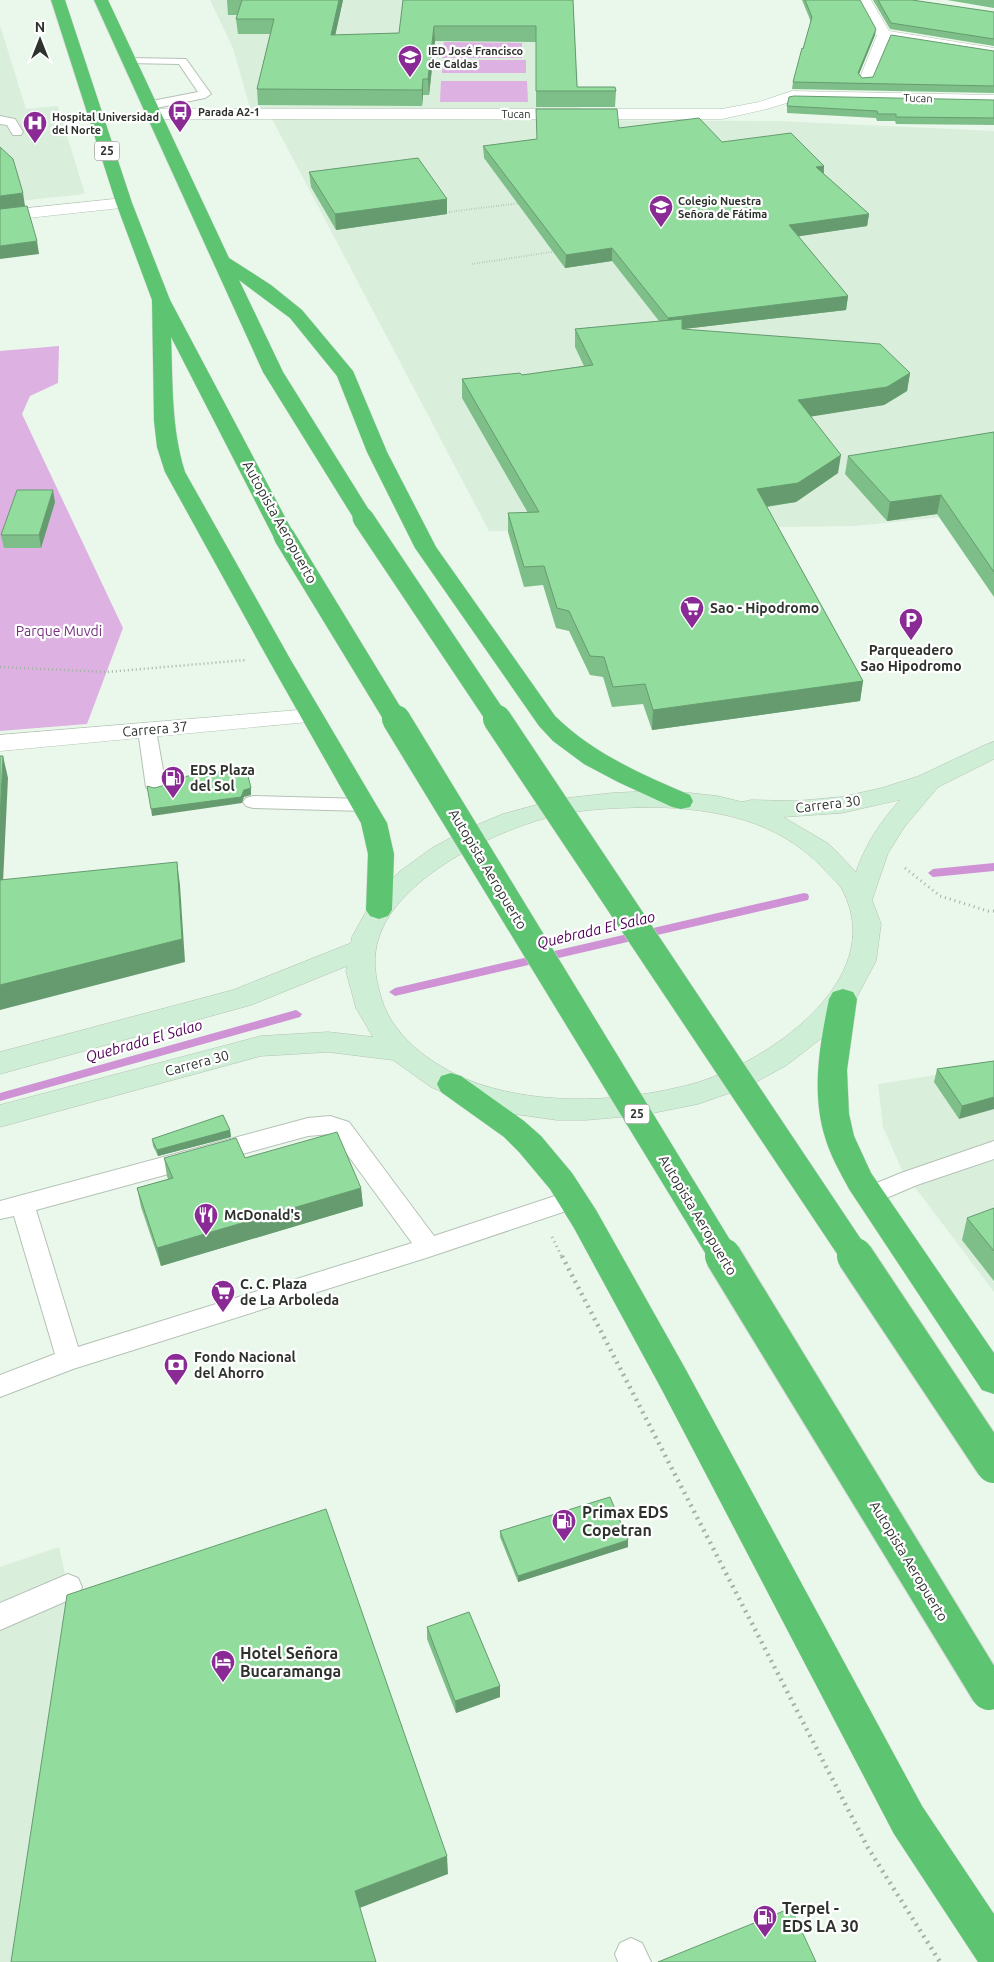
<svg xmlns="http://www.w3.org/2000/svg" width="994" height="1962" font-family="Ubuntu,sans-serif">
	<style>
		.built { fill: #daeedc }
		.green { fill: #ddb1e2 }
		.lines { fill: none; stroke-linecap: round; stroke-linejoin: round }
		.stream { fill: #ce92d5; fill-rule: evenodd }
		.lane-casing { stroke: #b4c1b5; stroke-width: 2 }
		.street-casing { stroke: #b4c1b5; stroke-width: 1 }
		.secondary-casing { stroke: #b4c1b5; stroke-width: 1 }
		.highway-casing { stroke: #d9dad9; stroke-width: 1 }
		.path-far3 { stroke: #a6b0a6; stroke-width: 2; stroke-dasharray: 0.5 2; stroke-linecap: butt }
		.path-far2 { stroke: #a6b0a6; stroke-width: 2.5; stroke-dasharray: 1 3; stroke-linecap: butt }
		.path-far1 { stroke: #a6b0a6; stroke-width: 3; stroke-dasharray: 1 4; stroke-linecap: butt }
		.path { stroke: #a6b0a6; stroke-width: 4.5; stroke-dasharray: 2 5; stroke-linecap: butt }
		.lane { fill: #fff; fill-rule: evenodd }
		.street { fill: #fff; fill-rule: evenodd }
		.secondary { fill: #ceeed5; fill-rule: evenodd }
		.highway { fill: #5dc572; fill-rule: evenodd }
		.highway-bridge-far2-casing { stroke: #d9dad9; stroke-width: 22; stroke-linecap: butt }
		.highway-bridge-far1-casing { stroke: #d9dad9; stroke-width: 29; stroke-linecap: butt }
		.highway-bridge-casing { stroke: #d9dad9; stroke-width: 38; stroke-linecap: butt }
		.highway-bridge-far2 { stroke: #5dc572; stroke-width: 21 }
		.highway-bridge-far1 { stroke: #5dc572; stroke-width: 28 }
		.highway-bridge { stroke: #5dc572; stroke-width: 36 }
		.wall { fill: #7ebe88 }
		.shaded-wall { fill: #669b6f }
		.building { fill: #92dd9e; stroke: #669b6f }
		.labels { text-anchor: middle; stroke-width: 4.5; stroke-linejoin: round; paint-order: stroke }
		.far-poi-label { font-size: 11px; font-weight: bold; fill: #2d322d; stroke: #fff; text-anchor: start }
		.far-street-label { font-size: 11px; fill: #2d322d; stroke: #fff }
		.shield { fill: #fff; stroke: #6c706c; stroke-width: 1 }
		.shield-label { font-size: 12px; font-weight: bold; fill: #2d322d }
		.street-label { font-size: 14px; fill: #2d322d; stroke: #fff }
		.poi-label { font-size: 14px; font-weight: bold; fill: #2d322d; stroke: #fff; text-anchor: start }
		.park-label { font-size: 14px; fill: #772f80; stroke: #fff }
		.water-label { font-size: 15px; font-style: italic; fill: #52035b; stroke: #fff }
		.near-poi-label { font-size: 16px; font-weight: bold; fill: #2d322d; stroke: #fff; text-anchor: start }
	</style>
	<rect width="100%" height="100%" fill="#eaf8eb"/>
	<g class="built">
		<path d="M210 0H573L580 109 250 108 233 48Z"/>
		<path d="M0 25 26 109 58 106 85 194 0 203Z"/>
		<path d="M272 119 779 121 994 131V512L854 526 489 531Z"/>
		<path d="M994 1066V1292L902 1170 883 1127 878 1084Z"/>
		<path d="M59 1547 68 1587 22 1962H0V1567Z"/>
	</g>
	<g class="green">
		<path d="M444 42 522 43V58H442Z"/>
		<path d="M443 60H526V73H442Z"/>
		<path d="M441 81H527L528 102H440Z"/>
		<path d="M59 346 58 383 30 396 22 414 123 628 87 724 0 731V351Z"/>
	</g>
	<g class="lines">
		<g class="stream">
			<path d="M994 863V871L933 877 928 873 933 869Z"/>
			<path d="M804 893 808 894 809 897 808 900 395 996 389 992 395 988Z"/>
			<path d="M296 1010 302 1014 300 1017 0 1101V1093Z"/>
		</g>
		<defs>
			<g id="lane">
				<path d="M130 58 186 59 211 94 205 98 151 109 147 108 145 105 147 102 198 92 179 64 126 63 124 61 126 59Z"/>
				<path d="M0 116 15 119 23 132 21 135H13L7 125 0 124Z"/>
				<path d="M147 724 154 726 156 730 166 787 163 791 156 793 149 791 146 787 138 730 140 726Z"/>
				<path d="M253 796 364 799 371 801 374 805 371 809 364 811 253 808 246 806 243 802 246 798Z"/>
				<path d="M330 1116 349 1122 434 1236 573 1190 581 1192 585 1199 581 1206 429 1257 73 1369 0 1397V1375L55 1354 14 1216 0 1219V1201L308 1118ZM330 1134 333 1135 412 1243 78 1347 36 1210 308 1136Z"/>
				<path d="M994 1141V1159L917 1185 870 1205 862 1203 858 1196 862 1189 901 1173Z"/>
				<path d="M68 1574 78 1578 82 1587 78 1596 0 1630V1603Z"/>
				<path d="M631 1938 642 1943 651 1962H618L615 1954 620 1943Z"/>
			</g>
			<g id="street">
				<path d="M857 0H871L889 31 994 48V56L889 40 873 80 871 83H861L859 80 877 35Z"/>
				<path d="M792 91 994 95V105L793 101 767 109 722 119H155L150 117 147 114 150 111 155 109H722L759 102Z"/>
				<path d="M124 198 130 199 132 203 130 207 0 221V211Z"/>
				<path d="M311 709 319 711 323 716 319 721 0 751V735Z"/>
			</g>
			<path id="secondary" d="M994 742V759L938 787 905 826 888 853 872 900 881 924 876 961 853 1004 823 1037 787 1065 747 1087 698 1104 643 1115 586 1120H557L500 1112 463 1101 431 1087 393 1060 328 1052 261 1056 0 1127V1105L261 1036 328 1032 373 1037 356 1008 346 971 347 966 251 1005 0 1074V1052L233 990 351 943 352 937 373 899 399 872 432 848 467 829 503 814 558 799 612 793 654 791 690 793 717 796 742 802 751 800 796 801 841 797 882 788 919 776 985 745ZM900 800C881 821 865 845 856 872L829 844 783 817 841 813ZM654 807C717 809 777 820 823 868 829 875 839 883 843 891 889 981 765 1064 692 1084 625 1102 545 1106 479 1084 439 1070 393 1040 381 997 375 977 372 957 379 937 398 878 494 831 550 817 584 808 619 808 654 807Z"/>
			<g id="highway">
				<path d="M51 0H65L132 203 170 300 295 536 292 541 284 542 276 541 273 536 171 337C173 384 171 427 185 472L289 657 387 823 394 854 392 910 388 916 379 919 370 916 366 910 368 854 361 823 267 657 165 472 157 447 154 421 152 300 116 203Z"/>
				<path d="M94 0H108L229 258 271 285 302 310 353 371 387 452 436 547 555 716C594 754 641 774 690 795L693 801 690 807 681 809 672 807 618 782 584 764 553 741 539 726 415 548 367 452 337 376 290 318 239 280 283 372 374 518 370 522 363 524 356 522 263 372Z"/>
				<path d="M843 989 853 992 857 999 847 1070 849 1114 854 1136 871 1173 994 1353V1394L982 1390 849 1189C840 1172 830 1155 825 1137 811 1092 820 1044 829 999L833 992Z"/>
				<path d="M451 1073 461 1076 524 1121 541 1136 572 1173 596 1210 686 1370 922 1806 994 1914V1962H978L894 1834 662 1390 574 1228 550 1189 519 1152 504 1137 441 1092 437 1084 441 1076Z"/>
			</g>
		</defs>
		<use href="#lane" class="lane-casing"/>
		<use href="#street" class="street-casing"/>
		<use href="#secondary" class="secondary-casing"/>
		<use href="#highway" class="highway-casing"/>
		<g class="path-far3">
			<path d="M449 212 520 203"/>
			<path d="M472 264 558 251"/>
		</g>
		<path class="path-far2" d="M0 667 107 672 246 660"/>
		<g class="path-far1">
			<path d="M905 868 940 896 988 911H994"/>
			<path d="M552 1237 562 1257"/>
		</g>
		<path class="path" d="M562 1256 868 1848 940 1962"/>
		<use href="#lane" class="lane"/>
		<use href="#street" class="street"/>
		<use href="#secondary" class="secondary"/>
		<use href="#highway" class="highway"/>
		<defs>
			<g id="highway-bridge-far2">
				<path d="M363 518 498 720"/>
				<path d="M284 536 396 720"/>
			</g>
			<g id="highway-bridge-far1">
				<path d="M396 719 724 1257"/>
				<path d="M497 719 856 1257"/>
			</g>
			<g id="highway-bridge">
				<path d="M723 1256 989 1692"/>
				<path d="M855 1256 994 1465"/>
			</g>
		</defs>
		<use href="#highway-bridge-far2" class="highway-bridge-far2-casing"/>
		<use href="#highway-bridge-far1" class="highway-bridge-far1-casing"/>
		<use href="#highway-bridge" class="highway-bridge-casing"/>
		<use href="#highway-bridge-far2" class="highway-bridge-far2"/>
		<use href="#highway-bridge-far1" class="highway-bridge-far1"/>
		<use href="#highway-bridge" class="highway-bridge"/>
	</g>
	<g class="wall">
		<path d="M227 0H343L335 35 399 33 403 0H573L577 87 616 91 615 107H536V42L435 41 429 95H423L422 106 258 105 257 89 270 34H238L236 19 238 15H228Z"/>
		<path d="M802 0H860L875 35 859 74 862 78 873 77 994 51V93L792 89 793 82 811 22Z"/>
		<path d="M873 0H912L994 12V46L890 29Z"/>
		<path d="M947 0H994V8Z"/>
		<path d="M994 100V125L896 124 895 121H877L876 118 787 113V106Z"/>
		<path d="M619 128 722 142 824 166V174L869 214 867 226 798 236 848 296 846 310 683 329 910 373 907 391 884 405 811 416 838 473 796 502 767 507 863 681 860 701 652 730 643 704 612 707 603 677 590 675 569 631 556 628 543 585 524 587 508 532V513H528L462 398V379L522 375 584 366 575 347V329L659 321 612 261 565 268 484 158 483 146Z"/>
		<path d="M309 172 447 199V214L336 230 311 187Z"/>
		<path d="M994 432V597L937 514 887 521 845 474 848 456Z"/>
		<path d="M55 502 41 548H4L1 535Z"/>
		<path d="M994 1061 959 1119 934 1082 937 1069Z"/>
		<path d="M230 1130 231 1137 158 1156 153 1146 152 1139Z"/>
		<path d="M164 1158H245L361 1188 363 1206 161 1266 141 1207 137 1188 168 1179 167 1176Z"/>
		<path d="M994 1208V1281L962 1240 967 1218Z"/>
		<path d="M500 1531 628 1547 518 1582 500 1537Z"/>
		<path d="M427 1627 500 1686V1697L456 1713 427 1639Z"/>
	</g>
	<g class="shaded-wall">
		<path d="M339 0H343L332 50 331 35Z"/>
		<path d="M434 26 435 41 429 95 428 79Z"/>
		<path d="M876 29 875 35 857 79 858 73Z"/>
		<path d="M423 79V95L422 106V90Z"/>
		<path d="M824 166 823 179 816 167Z"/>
		<path d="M23 193 25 206 0 210V196Z"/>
		<path d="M447 199V214L336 230 335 214Z"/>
		<path d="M869 214 867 226 788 238 789 225Z"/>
		<path d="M37 241 39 254 0 259V246Z"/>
		<path d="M612 248V261L565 268 566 255Z"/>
		<path d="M848 296 846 310 667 331 668 318Z"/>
		<path d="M910 373 907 391 884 405 796 419 798 400Z"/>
		<path d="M841 455 838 473 796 502 755 508 757 489Z"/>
		<path d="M53 490 55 502 41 548 39 535Z"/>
		<path d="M941 495 937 514 887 521 890 502Z"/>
		<path d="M863 681 860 701 652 730 653 710Z"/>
		<path d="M3 756 8 778 2 903 0 893V819Z"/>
		<path d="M251 788V795L244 797 242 803 152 816 151 809Z"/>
		<path d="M177 862 180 885 185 962 0 1010V985Z"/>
		<path d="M994 1097V1109L959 1119 962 1106Z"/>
		<path d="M230 1130 231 1137 158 1156 157 1150Z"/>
		<path d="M361 1188 363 1206 161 1266 157 1248Z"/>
		<path d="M628 1540V1547L518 1582V1576Z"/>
		<path d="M500 1686V1697L456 1713 455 1701Z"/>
		<path d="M447 1856 448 1874 357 1909 355 1891Z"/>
	</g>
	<g class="building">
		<path d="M242 0H339L331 35 399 33 403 0H573L577 87H615L616 91H536V26H434L428 79H423L422 90 257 89 274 19H236Z"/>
		<path d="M805 0H860L876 29 858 73 862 78 873 77 891 35 994 51V86L793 82 802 48 803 49 812 17Z"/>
		<path d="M878 0H912L994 12V39L891 23Z"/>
		<path d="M794 96 994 100V118L896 117V114H878L877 111 787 106 789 97Z"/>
		<path d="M536 109H617L619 128 699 118 722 142 791 133 824 166 816 167 869 214 789 225 848 296 668 318 612 248 566 255 483 146 537 139Z"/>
		<path d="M0 147 13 159 23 193 0 196Z"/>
		<path d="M418 158 447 199 335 214 309 172Z"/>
		<path d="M27 206 37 241 0 246V209Z"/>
		<path d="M682 319V329L880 344 910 373 887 387 798 400 841 455 798 483 757 489 863 681 653 710 645 684 613 687 604 657 590 656 569 611 557 608 544 566 524 567 508 513 539 512 462 379 520 373 522 375 593 365 575 329Z"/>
		<path d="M994 432V572L941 495 890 502 848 456Z"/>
		<path d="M17 490H53L39 535H1Z"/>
		<path d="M0 756H3L0 819Z"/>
		<path d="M246 768 251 788 244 790 241 797 151 809 147 786 154 788 162 786 167 779Z"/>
		<path d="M177 862 182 939 0 985V880Z"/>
		<path d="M994 1061V1097L962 1106 937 1069Z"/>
		<path d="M223 1115 230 1130 157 1150 152 1139Z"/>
		<path d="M337 1132 361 1188 157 1248 137 1188 173 1178 164 1158 236 1138 245 1158Z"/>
		<path d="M994 1208V1251L967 1218Z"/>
		<path d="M610 1497 628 1540 518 1576 500 1531Z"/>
		<path d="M326 1509 447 1856 355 1891 376 1962H11L67 1595Z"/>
		<path d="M469 1612 500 1686 455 1701 427 1627Z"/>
		<path d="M791 1908 816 1962H658Z"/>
	</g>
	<defs>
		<symbol id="school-pin" viewBox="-11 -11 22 30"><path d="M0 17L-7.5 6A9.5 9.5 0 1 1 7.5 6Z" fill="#8a2b95" stroke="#fff"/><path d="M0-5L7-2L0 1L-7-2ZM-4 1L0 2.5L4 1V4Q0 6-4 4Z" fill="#fff"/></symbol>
		<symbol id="bus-pin" viewBox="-11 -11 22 30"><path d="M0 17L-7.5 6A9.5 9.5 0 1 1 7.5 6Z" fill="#8a2b95" stroke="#fff"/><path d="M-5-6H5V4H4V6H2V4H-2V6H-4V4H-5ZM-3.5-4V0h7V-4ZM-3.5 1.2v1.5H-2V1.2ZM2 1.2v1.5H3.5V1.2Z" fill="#fff"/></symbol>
		<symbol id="hospital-pin" viewBox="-11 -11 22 30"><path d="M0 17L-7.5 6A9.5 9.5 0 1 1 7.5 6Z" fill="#8a2b95" stroke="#fff"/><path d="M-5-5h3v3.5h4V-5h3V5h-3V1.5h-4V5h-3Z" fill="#fff"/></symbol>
		<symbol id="supermarket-pin" viewBox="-11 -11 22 30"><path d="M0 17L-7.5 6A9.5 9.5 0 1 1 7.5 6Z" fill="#8a2b95" stroke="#fff"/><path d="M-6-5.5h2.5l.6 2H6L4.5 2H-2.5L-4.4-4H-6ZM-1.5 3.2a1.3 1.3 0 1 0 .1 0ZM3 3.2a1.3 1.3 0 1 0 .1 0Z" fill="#fff"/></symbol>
		<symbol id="parking-pin" viewBox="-11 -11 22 30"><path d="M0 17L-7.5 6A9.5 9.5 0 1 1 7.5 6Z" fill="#8a2b95" stroke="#fff"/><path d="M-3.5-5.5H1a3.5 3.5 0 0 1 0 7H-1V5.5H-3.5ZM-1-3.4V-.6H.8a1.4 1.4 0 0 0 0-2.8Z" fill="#fff"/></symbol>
		<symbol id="fuel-pin" viewBox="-11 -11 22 30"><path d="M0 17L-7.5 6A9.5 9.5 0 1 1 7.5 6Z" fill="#8a2b95" stroke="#fff"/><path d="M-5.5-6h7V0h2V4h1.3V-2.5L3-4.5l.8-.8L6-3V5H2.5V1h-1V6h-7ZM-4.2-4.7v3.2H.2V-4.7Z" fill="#fff"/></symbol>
		<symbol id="restaurant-pin" viewBox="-11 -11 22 30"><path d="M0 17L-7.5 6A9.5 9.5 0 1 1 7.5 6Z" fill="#8a2b95" stroke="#fff"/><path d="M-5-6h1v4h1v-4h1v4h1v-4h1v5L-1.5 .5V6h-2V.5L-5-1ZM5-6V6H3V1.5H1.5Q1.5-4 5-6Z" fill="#fff"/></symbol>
		<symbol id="bank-pin" viewBox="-11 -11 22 30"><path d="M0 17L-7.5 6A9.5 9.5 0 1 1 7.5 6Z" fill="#8a2b95" stroke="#fff"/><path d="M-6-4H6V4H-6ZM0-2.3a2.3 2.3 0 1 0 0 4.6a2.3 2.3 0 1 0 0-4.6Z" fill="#fff"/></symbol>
		<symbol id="hotel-pin" viewBox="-11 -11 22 30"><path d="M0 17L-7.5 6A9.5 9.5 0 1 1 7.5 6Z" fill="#8a2b95" stroke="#fff"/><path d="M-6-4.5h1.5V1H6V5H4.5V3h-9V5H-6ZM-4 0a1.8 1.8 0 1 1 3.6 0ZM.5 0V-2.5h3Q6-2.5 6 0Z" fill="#fff"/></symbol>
	</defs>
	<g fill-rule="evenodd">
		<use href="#school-pin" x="396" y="43" width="28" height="38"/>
		<use href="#bus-pin" x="166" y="98" width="28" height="38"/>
		<use href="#hospital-pin" x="21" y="109" width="28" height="38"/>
		<use href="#school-pin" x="647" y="193" width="28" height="38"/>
		<use href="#supermarket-pin" x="678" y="594" width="28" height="38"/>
		<use href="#parking-pin" x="897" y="606" width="28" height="38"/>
		<use href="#fuel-pin" x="159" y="764" width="28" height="38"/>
		<use href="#restaurant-pin" x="192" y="1201" width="28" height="38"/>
		<use href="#supermarket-pin" x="209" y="1278" width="28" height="38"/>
		<use href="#bank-pin" x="162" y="1351" width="28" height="38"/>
		<use href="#fuel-pin" x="550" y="1507" width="28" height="38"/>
		<use href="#hotel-pin" x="209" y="1648" width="28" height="38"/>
		<use href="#fuel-pin" x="751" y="1903" width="28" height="38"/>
	</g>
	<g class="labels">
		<g class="far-poi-label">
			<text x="428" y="55">IED José Francisco<tspan x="428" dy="13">de Caldas</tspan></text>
			<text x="198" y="116">Parada A2-1</text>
			<text x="52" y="121">Hospital Universidad<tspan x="52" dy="13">del Norte</tspan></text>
			<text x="678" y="205">Colegio Nuestra<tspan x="678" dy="13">Señora de Fátima</tspan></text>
		</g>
		<g class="far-street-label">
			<text transform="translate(918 98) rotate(2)" y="4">Tucan</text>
			<text x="516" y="118">Tucan</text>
		</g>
		<g class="shield">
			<rect x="94.5" y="141.5" width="25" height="19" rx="4"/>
			<rect x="624.5" y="1104.5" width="25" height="19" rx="4"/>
		</g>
		<g class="shield-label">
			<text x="107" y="155">25</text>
			<text x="637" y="1118">25</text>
		</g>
		<g class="street-label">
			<text transform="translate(280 522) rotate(61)" y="5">Autopista Aeropuerto</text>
			<text transform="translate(155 729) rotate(-5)" y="5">Carrera 37</text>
			<text transform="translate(828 804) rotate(-7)" y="5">Carrera 30</text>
			<text transform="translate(488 869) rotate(59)" y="5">Autopista Aeropuerto</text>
			<text transform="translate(197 1063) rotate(-15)" y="5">Carrera 30</text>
			<text transform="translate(698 1215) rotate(59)" y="5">Autopista Aeropuerto</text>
			<text transform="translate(909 1561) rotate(59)" y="5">Autopista Aeropuerto</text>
		</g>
		<g class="poi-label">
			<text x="710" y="613">Sao - Hipodromo</text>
			<text x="911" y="655" text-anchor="middle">Parqueadero<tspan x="911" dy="16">Sao Hipodromo</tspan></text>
			<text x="190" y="775">EDS Plaza<tspan x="190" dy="16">del Sol</tspan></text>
			<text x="224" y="1220">McDonald's</text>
			<text x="240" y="1289">C. C. Plaza<tspan x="240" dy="16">de La Arboleda</tspan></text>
			<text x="194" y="1362">Fondo Nacional<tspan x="194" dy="16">del Ahorro</tspan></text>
		</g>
		<g class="park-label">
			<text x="59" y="636">Parque Muvdi</text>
		</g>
		<g class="water-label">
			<text transform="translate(596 930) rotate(-13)" y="5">Quebrada El Salao</text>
			<text transform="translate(144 1041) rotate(-16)" y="5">Quebrada El Salao</text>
		</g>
		<g class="near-poi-label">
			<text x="582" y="1518">Primax EDS<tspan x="582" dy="18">Copetran</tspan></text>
			<text x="240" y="1659">Hotel Señora<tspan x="240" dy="18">Bucaramanga</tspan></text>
			<text x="782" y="1914">Terpel -<tspan x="782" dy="18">EDS LA 30</tspan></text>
		</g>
	</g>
	<g transform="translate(40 40)" stroke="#ffffff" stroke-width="4" paint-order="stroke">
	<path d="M0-4L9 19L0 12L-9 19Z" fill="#2d322d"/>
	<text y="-8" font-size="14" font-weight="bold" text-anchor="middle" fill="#2d322d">N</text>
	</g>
</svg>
